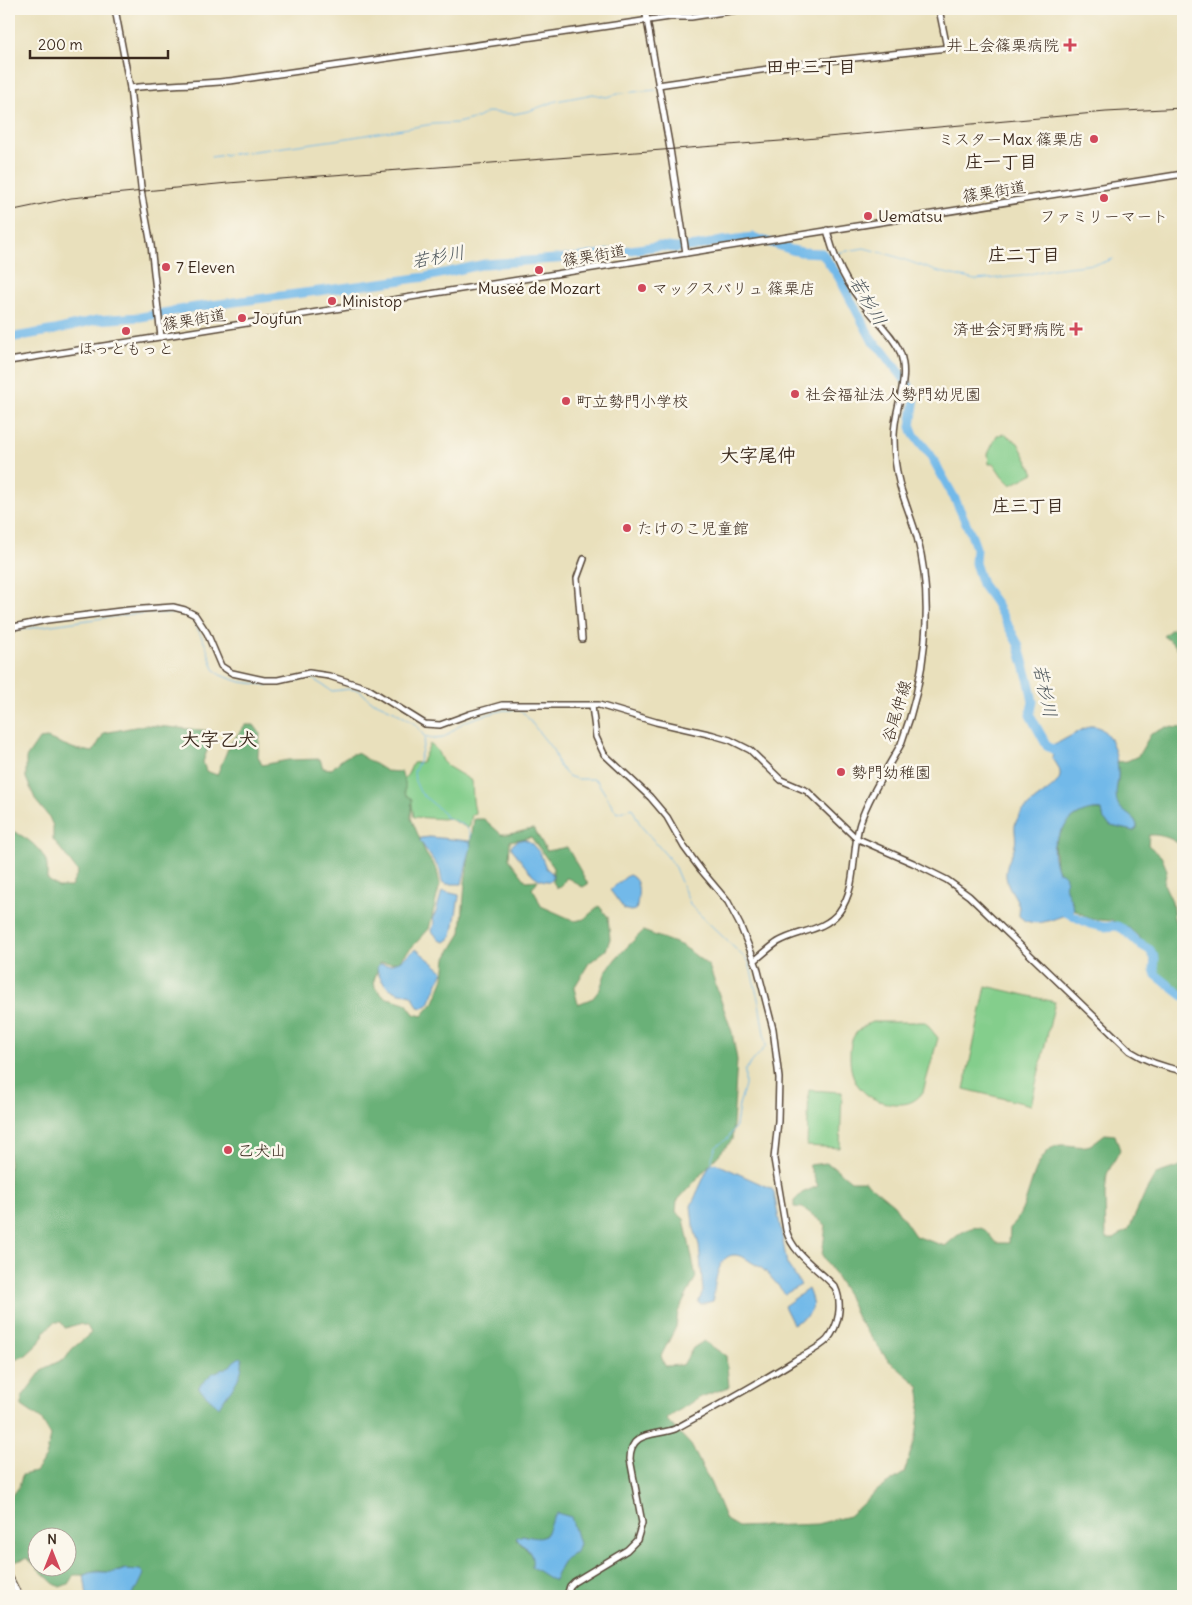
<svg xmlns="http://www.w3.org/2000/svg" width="1192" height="1605" font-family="Delius,'Klee One',sans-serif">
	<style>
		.green { fill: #84ce8c; stroke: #607c55 }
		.forest { fill: #6bb178; stroke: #536e4b; fill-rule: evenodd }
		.water { fill: #72b9e9; stroke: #567284 }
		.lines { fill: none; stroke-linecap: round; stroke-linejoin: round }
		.stream { stroke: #72b9e9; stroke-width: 1 }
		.river { stroke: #72b9e9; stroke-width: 9 }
		.secondary-casing { stroke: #554536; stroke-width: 8 }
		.primary-casing { stroke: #554536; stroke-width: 8 }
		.secondary { stroke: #fff; stroke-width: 5 }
		.primary { stroke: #fff; stroke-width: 5.5 }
		.rail { stroke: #3b2a1e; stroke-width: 1 }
		.poi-dot { fill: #d1495b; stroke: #fbf7ec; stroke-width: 2 }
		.labels { text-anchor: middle; stroke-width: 5; stroke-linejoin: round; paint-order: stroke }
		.poi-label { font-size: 16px; fill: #3b2a1e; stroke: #fbf7ec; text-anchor: start }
		.street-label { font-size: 16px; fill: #3b2a1e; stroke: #fbf7ec }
		.neighbourhood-label { font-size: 18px; font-weight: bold; fill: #3b2a1e; stroke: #fbf7ec }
		.water-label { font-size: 18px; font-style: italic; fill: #4c555b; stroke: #fbf7ec }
		.quarter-label { font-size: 19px; font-weight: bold; fill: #3b2a1e; stroke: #fbf7ec }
	</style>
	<rect width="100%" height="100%" fill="#fbf7ec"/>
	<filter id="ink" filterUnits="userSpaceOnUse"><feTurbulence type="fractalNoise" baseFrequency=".02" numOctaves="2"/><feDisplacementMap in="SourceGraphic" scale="10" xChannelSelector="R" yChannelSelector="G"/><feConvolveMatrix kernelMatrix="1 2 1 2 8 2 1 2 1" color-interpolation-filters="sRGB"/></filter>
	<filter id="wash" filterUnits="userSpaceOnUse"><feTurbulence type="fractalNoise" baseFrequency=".0096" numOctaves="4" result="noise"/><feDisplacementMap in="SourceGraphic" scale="20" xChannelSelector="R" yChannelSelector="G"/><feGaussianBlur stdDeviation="1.12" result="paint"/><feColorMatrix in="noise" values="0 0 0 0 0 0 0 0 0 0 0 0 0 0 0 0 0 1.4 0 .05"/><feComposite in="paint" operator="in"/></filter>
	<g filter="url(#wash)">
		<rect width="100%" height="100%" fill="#e9e0bc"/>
		<g class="green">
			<path d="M1005 434 1018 443 1034 473 1011 485 1002 476 994 464H989L988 454 997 435Z"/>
			<path d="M430 744 437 750 442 761 447 766 472 781C473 793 472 803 476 814H472L470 826 468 828 448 818 443 819 414 817 411 800 400 795 402 781 408 774 413 763 422 762Z"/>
			<path d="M986 986 1055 1002 1031 1105 964 1089Z"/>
			<path d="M872 1022H925L938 1038 923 1092C917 1100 910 1104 900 1104 871 1105 850 1087 850 1058 850 1051 850 1042 854 1036 858 1029 866 1025 872 1022Z"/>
			<path d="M809 1090 842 1092 840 1148 807 1146Z"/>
		</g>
		<g class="forest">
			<path d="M1173 628 1183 639V655L1174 644 1163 636Z"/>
			<path d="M145 725 212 731V737L203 762 206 771 217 775 229 746 245 725H254L260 733 258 756 262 765 288 760 320 759 323 768 332 769C338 762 347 754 357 753L386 771 401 772 405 782V794L412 799 411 818 426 854 437 870 440 884 429 929 398 962 380 963 374 980 375 987 384 997 406 1003 414 1014 422 1016 434 1002 444 978 446 958 461 933 465 883 474 819H484L501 834C513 835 523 830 534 829L547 851 567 847 588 884 583 887C577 885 572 879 566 878L561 887 557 888 553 882V867L531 837 510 841 509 859 526 881 538 880 532 889 535 892 541 906 575 921 584 919 599 906 608 917 610 939 606 950 589 963 574 988 578 1004 593 998 600 989 606 971 617 957 643 931 683 946 709 966 732 1032 737 1060 732 1140 677 1201 676 1212 684 1219 696 1277 678 1312 676 1327 661 1356 665 1366 683 1365 693 1348 704 1341 726 1356 729 1387 698 1398 666 1419 691 1445 711 1484 726 1520 738 1527 817 1524 849 1516 879 1489 904 1473 916 1437 921 1399 919 1386 887 1359 857 1318 847 1294 822 1255 826 1225 803 1208 794 1207V1201L802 1193 818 1186 809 1165 826 1163 834 1167 851 1181H865L894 1205 915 1236 945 1246C955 1238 970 1221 985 1230 989 1233 992 1239 996 1243H1009L1010 1228C1031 1207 1028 1170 1049 1150 1061 1139 1076 1150 1090 1145 1095 1142 1101 1137 1105 1134L1115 1135 1120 1150 1107 1174 1105 1195 1106 1239H1114L1129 1229 1144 1195 1156 1174 1183 1165V1596H130L134 1592 140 1570 125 1569 112 1573 98 1571 84 1575H74L68 1584 60 1587 53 1583 27 1558 14 1562 11 1553 14 1546 9 1538V1497C18 1491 20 1486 22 1475L35 1472 46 1457 51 1436 41 1419 22 1406V1397L43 1369 66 1358 72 1349 91 1333 87 1326 79 1324 65 1328 61 1322H55L46 1330 39 1343 25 1356 9 1362V889L10 879 9 873V830C22 834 39 846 45 859 48 864 47 873 47 879L58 887H71L78 872 53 839V826L49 817 36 801 26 778V758L39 739 47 738 75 749 93 752 104 733ZM552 1520 576 1552C567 1556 562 1561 559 1570L533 1560C530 1550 523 1547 516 1539L523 1535 537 1539 544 1536 549 1529ZM38 1538H68V1568H38Z"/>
			<path d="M1167 727 1183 728V848C1175 839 1161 834 1149 835L1148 845 1161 856 1167 870 1164 884 1172 901 1174 918 1183 940V999L1151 969V960L1140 938 1128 927 1112 921 1090 919 1074 909 1072 901 1067 895 1056 866 1054 844 1068 821 1086 810H1102L1104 820 1111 826 1133 831 1137 828C1138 816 1123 816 1118 805 1113 796 1117 788 1118 778 1118 773 1118 767 1117 762L1127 761 1138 756 1151 734Z"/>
		</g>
		<g class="water">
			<path d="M1089 726C1093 726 1097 726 1100 728 1114 736 1119 764 1118 778 1117 787 1115 793 1117 802 1121 814 1138 816 1137 828L1133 831 1111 826 1104 820 1102 810C1084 808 1068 818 1060 834 1058 837 1055 841 1054 844 1052 853 1055 864 1058 872L1062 873 1066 877C1063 893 1071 895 1074 909L1072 913C1055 917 1035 931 1019 916 1022 899 1008 892 1006 877 1005 865 1012 856 1015 845 1017 837 1013 829 1016 822 1023 803 1058 789 1060 776 1061 769 1056 763 1052 758L1054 745Z"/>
			<path d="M430 837 470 841 471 846 462 884H446L442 882 440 870 420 841 421 838Z"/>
			<path d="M524 839 530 842 540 853 546 868 552 873 553 877 551 881C532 883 523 861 512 849L511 846 517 841Z"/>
			<path d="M629 875C642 880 638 895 637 906L636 910 630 911 624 909 610 890 627 876Z"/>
			<path d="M442 891 459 895V897L452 937 445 942 439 940 432 931 434 923 433 917 436 912Z"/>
			<path d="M416 949 443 971 429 1004 423 1008 418 1007C416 1004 415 999 412 996 408 993 404 994 400 993 388 990 377 979 377 966L381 964C395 968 405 956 416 949Z"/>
			<path d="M715 1163 772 1189 774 1192 787 1264 801 1285 785 1294C779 1287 772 1278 765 1271 761 1267 756 1265 751 1262 720 1239 715 1278 713 1301L701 1304 698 1303 703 1291 699 1245 693 1225 691 1206 709 1166Z"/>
			<path d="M808 1289C817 1311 813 1313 793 1324L784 1306Z"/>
			<path d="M240 1357 242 1359C244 1379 228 1391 219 1407L199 1389V1386L213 1373 230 1366 234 1361Z"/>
			<path d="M557 1513 571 1517 579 1544 576 1552C562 1558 560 1568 554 1581L532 1567C534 1550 525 1549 516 1538L523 1535C554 1544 542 1530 557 1513Z"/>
			<path d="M125 1569 140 1570 144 1574 138 1587 130 1596H87L84 1575C98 1568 112 1576 125 1569Z"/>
		</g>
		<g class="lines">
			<g class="stream">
				<path d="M211 157 335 140 433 124 457 123 477 118 488 112 514 114 529 111 556 101 583 96 593 94 606 97 622 93 656 90"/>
				<path d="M822 253H832"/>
				<path d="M836 253 864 248 891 255 936 271 975 280 1022 276 1051 269 1102 263 1113 259"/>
				<path d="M9 632 37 627 132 614 177 613 184 614 194 621 206 646 214 669 220 675 241 682 268 685 311 678 332 691 350 689 359 690 370 700 394 711 415 724 425 737 433 739 443 738 464 722 478 717 504 710H519L524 713 553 750 559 766 568 776 577 779H594L597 781 617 813 632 808 641 826 673 863 691 906 749 962 759 1003 766 1046 745 1070V1085L739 1105 736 1126 728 1138 716 1147 712 1157V1166"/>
				<path d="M425 738 419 761 414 772 415 781 420 792 424 796 444 813 445 817C456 821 475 827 470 841"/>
			</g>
			<g class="river">
				<path d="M9 338 55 330 96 320 141 317 196 307 426 277 485 264 583 257 658 246 676 248 697 246 722 241 753 237 792 250 801 252 822 253 838 276 873 342 882 350 908 384 915 397 911 427 914 435 930 454 955 499 971 534 976 548 975 563 982 584 995 602 1018 644 1029 682 1033 702 1030 715 1047 746 1058 752H1064"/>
				<path d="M1059 909 1090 924 1104 927 1117 926 1123 929 1138 943 1150 950 1155 959 1154 969 1156 975 1183 996"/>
			</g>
		</g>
	</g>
	<g filter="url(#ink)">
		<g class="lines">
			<defs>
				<g id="secondary">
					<path d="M115 9 130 88 142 196 151 245 161 337"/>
					<path d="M645 9 670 149 686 253"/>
					<path d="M658 85 809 63 947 48 939 9"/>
					<path d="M130 88C166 84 201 85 237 80L670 17H691L743 9"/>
					<path d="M9 361 1183 174"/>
					<path d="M9 628 47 620 129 610 173 607 185 610 195 615 207 633 221 666 232 673 264 680H278L309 673 329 676 367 688 425 724 440 725 470 714 502 705H599L656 722 713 735 730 740 750 750 781 780 807 791 856 838 913 863 947 880 969 896 1130 1051C1147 1062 1163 1067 1183 1071"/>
					<path d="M582 639 577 578 584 559"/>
					<path d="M754 961C762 955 770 947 778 942 798 930 823 932 839 912 858 887 851 851 860 823 869 796 887 769 901 744 925 680 935 604 917 537 912 520 905 503 900 486 896 471 894 454 894 438 893 409 911 381 900 352 893 335 877 322 866 307 845 283 835 261 827 230"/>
					<path d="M567 1596 570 1586 574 1582 627 1550 637 1540 642 1523 630 1459C630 1430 656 1436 675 1429 715 1407 756 1385 794 1361 805 1354 818 1349 827 1340 839 1326 843 1304 835 1287 818 1268 794 1256 786 1230L774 1159 778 1121 779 1078 773 1029 757 967 740 925 728 902 701 870 684 847 667 817 650 797 604 754 596 737 592 706"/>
				</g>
				<path id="primary" d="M9 1576 19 1596"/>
			</defs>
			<use href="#secondary" class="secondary-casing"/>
			<use href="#primary" class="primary-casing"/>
			<use href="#secondary" class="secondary"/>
			<use href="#primary" class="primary"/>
			<path class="rail" d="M9 211 71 198 228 183 794 140 1106 112 1183 108"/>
		</g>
	</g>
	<g class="poi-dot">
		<path d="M1067.5 37.5h5v5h5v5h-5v5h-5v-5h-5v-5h5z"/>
		<circle cx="1094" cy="139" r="5"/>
		<circle cx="1104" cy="198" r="5"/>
		<circle cx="868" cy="216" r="5"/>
		<circle cx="166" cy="267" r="5"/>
		<circle cx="539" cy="270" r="5"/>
		<circle cx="642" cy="288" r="5"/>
		<circle cx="332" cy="301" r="5"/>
		<circle cx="242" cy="318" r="5"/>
		<path d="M1073.5 321.5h5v5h5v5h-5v5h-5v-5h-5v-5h5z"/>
		<circle cx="126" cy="331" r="5"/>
		<circle cx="795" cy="394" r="5"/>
		<circle cx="566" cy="401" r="5"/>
		<circle cx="627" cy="528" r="5"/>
		<circle cx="841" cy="772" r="5"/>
		<circle cx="228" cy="1150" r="5"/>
	</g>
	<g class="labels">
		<g class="poi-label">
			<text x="1059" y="51" text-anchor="end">井上会篠栗病院</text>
			<text x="1084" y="145" text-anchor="end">ミスターMax 篠栗店</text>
			<text x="878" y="222">Uematsu</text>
			<text x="1104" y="222" text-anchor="middle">ファミリーマート</text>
			<text x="176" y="273">7 Eleven</text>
			<text x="539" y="294" text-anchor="middle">Museé de Mozart</text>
			<text x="652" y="294">マックスバリュ 篠栗店</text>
			<text x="342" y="307">Ministop</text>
			<text x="252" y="324">Joyfun</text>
			<text x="1065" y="335" text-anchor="end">済世会河野病院</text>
			<text x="126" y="354" text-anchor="middle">ほっともっと</text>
			<text x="805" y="400">社会福祉法人勢門幼児園</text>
			<text x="576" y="407">町立勢門小学校</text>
			<text x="637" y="534">たけのこ児童館</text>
			<text x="851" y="778">勢門幼稚園</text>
			<text x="238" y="1156">乙犬山</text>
		</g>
		<g class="street-label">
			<text transform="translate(994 191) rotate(-9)" y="6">篠栗街道</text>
			<text transform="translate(594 255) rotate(-9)" y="6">篠栗街道</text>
			<text transform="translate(194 319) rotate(-9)" y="6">篠栗街道</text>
			<text transform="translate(896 711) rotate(-73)" y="6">谷尾仲線</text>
		</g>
		<g class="neighbourhood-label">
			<text x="811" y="73">田中三丁目</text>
			<text x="1001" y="168">庄一丁目</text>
			<text x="1024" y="261">庄二丁目</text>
			<text x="1028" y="512">庄三丁目</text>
		</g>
		<g class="water-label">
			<text transform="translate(438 257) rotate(-11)" y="6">若杉川</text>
			<text transform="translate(868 301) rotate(60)" y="6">若杉川</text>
			<text transform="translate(1045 691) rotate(78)" y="6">若杉川</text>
		</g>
		<g class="quarter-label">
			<text x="758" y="462">大字尾仲</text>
			<text x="219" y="746">大字乙犬</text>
		</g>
	</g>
	<rect width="1192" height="1605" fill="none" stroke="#fbf7ec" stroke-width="30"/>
	<g transform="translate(52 1552)"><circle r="24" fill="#fbf7ec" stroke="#aea59a"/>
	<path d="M0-4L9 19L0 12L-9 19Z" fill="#d1495b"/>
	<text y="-8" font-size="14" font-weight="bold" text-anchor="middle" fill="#3b2a1e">N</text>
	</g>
	<path d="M30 50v8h138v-8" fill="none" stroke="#3b2a1e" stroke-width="2.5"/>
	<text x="38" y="50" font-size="15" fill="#3b2a1e" stroke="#fbf7ec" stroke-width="4" paint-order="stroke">200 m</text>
</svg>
